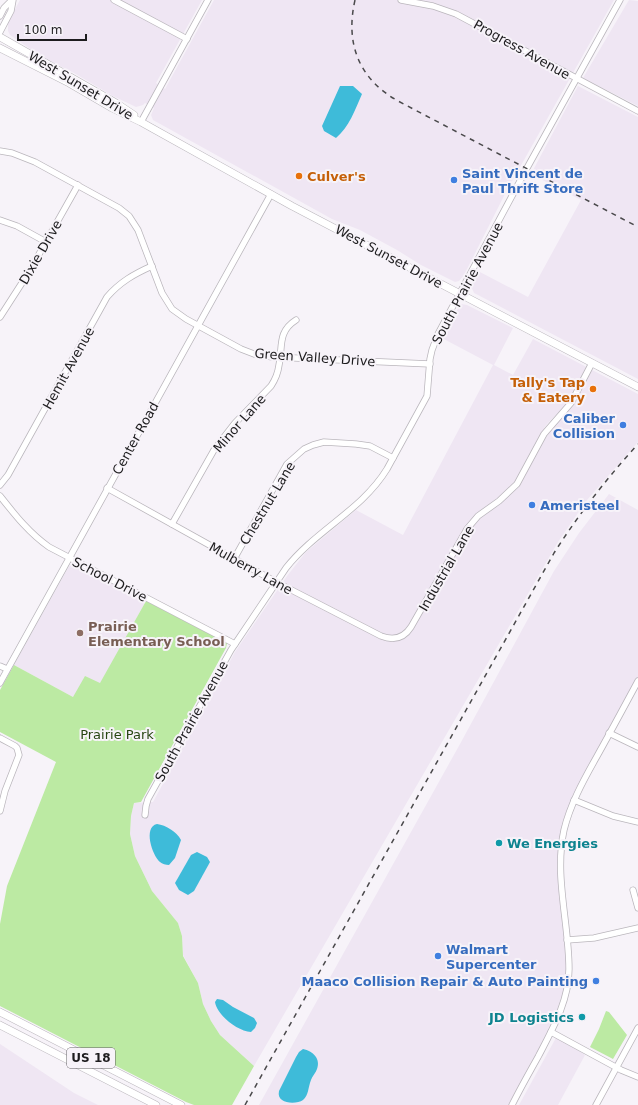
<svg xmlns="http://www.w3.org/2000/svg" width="638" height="1105" font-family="'DejaVu Sans',sans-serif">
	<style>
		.built { fill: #efe6f3; fill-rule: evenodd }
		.green { fill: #bceaa3 }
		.water { fill: #3ebbd9 }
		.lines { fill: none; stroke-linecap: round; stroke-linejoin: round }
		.minor-casing { stroke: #bab6bc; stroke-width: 7 }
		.major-casing { stroke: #bab6bc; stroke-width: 8 }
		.minor { stroke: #fff; stroke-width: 5.5 }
		.major { stroke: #fff; stroke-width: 7 }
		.rail { stroke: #4a494b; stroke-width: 1.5; stroke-dasharray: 5 5; stroke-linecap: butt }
		.food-dot { fill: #e8710a; stroke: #f7f3f9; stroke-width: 1.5 }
		.shop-dot { fill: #3f7fe0; stroke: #f7f3f9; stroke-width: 1.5 }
		.education-dot { fill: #8d6e63; stroke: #f7f3f9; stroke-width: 1.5 }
		.culture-dot { fill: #0f9aa8; stroke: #f7f3f9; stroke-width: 1.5 }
		.labels { text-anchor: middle; stroke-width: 4; stroke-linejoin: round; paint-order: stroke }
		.shield { fill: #f7f3f9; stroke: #5e5c60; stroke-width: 1 }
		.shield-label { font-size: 12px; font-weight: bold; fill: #1d1c1e }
		.street-label { font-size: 13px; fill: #1d1c1e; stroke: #f7f3f9 }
		.shop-label { font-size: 13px; font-weight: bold; fill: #366cbe; stroke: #f7f3f9; text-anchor: start }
		.food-label { font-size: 13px; font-weight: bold; fill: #c56008; stroke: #f7f3f9; text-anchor: start }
		.education-label { font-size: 13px; font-weight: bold; fill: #785e54; stroke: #f7f3f9; text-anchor: start }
		.park-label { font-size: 13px; fill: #274612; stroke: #f7f3f9 }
		.culture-label { font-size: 13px; font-weight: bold; fill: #0d838f; stroke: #f7f3f9; text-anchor: start }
	</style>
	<rect width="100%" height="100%" fill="#f7f3f9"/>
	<g class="built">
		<path d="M20 0H202L156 83 165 89 214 0H614L506 192 464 275 459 281 455 282 421 265 397 250 360 230 332 219 153 120 151 115 154 108 145 103 143 105 136 107 113 96 74 73 42 57 10 35 8 31V22Z"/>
		<path d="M629 0 638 1V106L583 78Z"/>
		<path d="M578 86 638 117V379L478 295 474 293 471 286 478 271 528 297 581 200 531 174Z"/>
		<path d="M461 304 467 305 513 328 494 365 513 375 533 339 638 394V442L587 500 558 542 254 1066 220 1035 211 1021 203 1004 198 983 183 955 182 936 178 923 152 891 135 856 130 834 131 816 134 803 153 802 235 652 287 576 306 552 356 510 403 535 493 365 440 337ZM569 399 573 401 548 430 544 428 548 423 563 408Z"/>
		<path d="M609 494 638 510V680L579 789 561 843 569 970 562 1007 511 1105H259L460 744 554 571 579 533Z"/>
		<path d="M71 564H75L146 601 100 684 73 697 14 665 68 568Z"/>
		<path d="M557 1036 585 1055 558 1105H519Z"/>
		<path d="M0 1044 74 1093 98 1105H0Z"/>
	</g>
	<g class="green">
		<path d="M146 601 227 643 226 648 141 802 134 803 131 816 130 834 135 856 152 891 178 923 182 936 183 956 198 983 203 1004 211 1021 220 1035 254 1066 232 1105H194L186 1102 0 1006V924L7 886 56 762 0 732V690L14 665 73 697 85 676 100 683Z"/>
		<path d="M606 1011 609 1012 627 1035 613 1059 590 1047 599 1029Z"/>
	</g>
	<g class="water">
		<path d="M340 86H353L362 94C355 110 349 127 336 138L324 131 322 126Z"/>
		<path d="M157 824C166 825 177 832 181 840L175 858 169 865C166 865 162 864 160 862 152 855 143 827 157 824Z"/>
		<path d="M197 852 207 857 210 862 194 891 188 895 179 890 175 883 191 855Z"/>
		<path d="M217 999 223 1000 233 1007 254 1018 257 1023 255 1028 251 1032C237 1031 217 1015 215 1002Z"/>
		<path d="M303 1049C313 1051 321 1059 317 1069 316 1073 312 1076 311 1080 308 1087 309 1095 303 1100 296 1105 276 1104 279 1091L296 1057 299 1052Z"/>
	</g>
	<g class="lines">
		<defs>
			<g id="minor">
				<path d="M114 0 187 39"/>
				<path d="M401 0 433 6 456 14 638 111"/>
				<path d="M0 16 4 8 12 0"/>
				<path d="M0 32 11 11 13 0"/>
				<path d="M141 122 208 0"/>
				<path d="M0 151 12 153 35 162 119 208 129 216 138 230 162 293 172 309 186 319 241 349 254 354 272 357 430 364"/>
				<path d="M0 220 17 226 46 242"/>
				<path d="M0 317 29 272 78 185"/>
				<path d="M0 485 8 475 107 297C120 282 134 274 152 266"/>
				<path d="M107 488 276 582 381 636C394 641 404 638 411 627L467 529 478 516 499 501 517 484 544 434 571 403 592 363"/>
				<path d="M0 496C15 515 29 533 49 547L235 644"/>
				<path d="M172 524 214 450 235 423 271 386C275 380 278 373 279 365 283 347 277 332 296 320"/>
				<path d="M234 559 287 464 304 449 313 445 324 442 356 444 370 446 393 458"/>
				<path d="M0 666 7 669"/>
				<path d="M0 683 271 194"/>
				<path d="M609 733 638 747"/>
				<path d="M0 738 15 746 17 748 19 755 5 791 0 811"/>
				<path d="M574 800 613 816 638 822"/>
				<path d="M145 815 146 806 148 799 231 650 286 568C316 530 362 510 387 469L427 396 430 359 432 350 438 334 527 168 620 0"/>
				<path d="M633 890 638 908"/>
				<path d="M567 940 594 938 638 928"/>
				<path d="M551 1032 621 1070 638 1077"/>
				<path d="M512 1105C520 1089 529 1073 538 1057 552 1030 569 1001 569 969 569 923 554 876 564 830 570 805 583 781 596 758 610 733 624 707 638 681"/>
				<path d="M596 1105 638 1028"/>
			</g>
			<g id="major">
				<path d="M0 37 116 103 134 115"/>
				<path d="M0 48 69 83 112 108 141 122 292 206 638 387"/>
				<path d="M0 1012 181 1105"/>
				<path d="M0 1025 156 1105"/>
			</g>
		</defs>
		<use href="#minor" class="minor-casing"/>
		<use href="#major" class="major-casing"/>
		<use href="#minor" class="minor"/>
		<use href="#major" class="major"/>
		<g class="rail">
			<path d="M355 0C345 44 359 79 398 101L638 227"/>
			<path d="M245 1105 554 553C579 514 607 478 638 444"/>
		</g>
	</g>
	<g class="food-dot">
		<circle cx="299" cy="176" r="4"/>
		<circle cx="593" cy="389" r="4"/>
	</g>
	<g class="shop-dot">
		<circle cx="454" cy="180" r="4"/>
		<circle cx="623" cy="425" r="4"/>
		<circle cx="532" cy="505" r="4"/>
		<circle cx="438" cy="956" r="4"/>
		<circle cx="596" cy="981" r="4"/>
	</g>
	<circle class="education-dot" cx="80" cy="633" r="4"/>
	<g class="culture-dot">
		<circle cx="499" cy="843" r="4"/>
		<circle cx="582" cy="1017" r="4"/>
	</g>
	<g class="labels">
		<rect class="shield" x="67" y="1048" width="48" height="20" rx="3"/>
		<g class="shield-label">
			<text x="91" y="1062">US 18</text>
		</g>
		<g class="street-label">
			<text transform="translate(522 49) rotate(29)" y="5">Progress Avenue</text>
			<text transform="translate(81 85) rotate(31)" y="5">West Sunset Drive</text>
			<text transform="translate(40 252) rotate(-60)" y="5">Dixie Drive</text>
			<text transform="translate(389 256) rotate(28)" y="5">West Sunset Drive</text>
			<text transform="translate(467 283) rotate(-62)" y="5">South Prairie Avenue</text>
			<text transform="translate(315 357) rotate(4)" y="5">Green Valley Drive</text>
			<text transform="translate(68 368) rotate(-61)" y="5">Hemit Avenue</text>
			<text transform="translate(239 423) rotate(-49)" y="5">Minor Lane</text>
			<text transform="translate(135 438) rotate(-61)" y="5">Center Road</text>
			<text transform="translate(267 503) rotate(-59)" y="5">Chestnut Lane</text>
			<text transform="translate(251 568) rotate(29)" y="5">Mulberry Lane</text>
			<text transform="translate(446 568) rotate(-60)" y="5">Industrial Lane</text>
			<text transform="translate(110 579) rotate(27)" y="5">School Drive</text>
			<text transform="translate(191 721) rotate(-61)" y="5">South Prairie Avenue</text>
		</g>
		<g class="shop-label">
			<text x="462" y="178">Saint Vincent de<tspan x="462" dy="15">Paul Thrift Store</tspan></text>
			<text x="615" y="423" text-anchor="end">Caliber<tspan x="615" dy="15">Collision</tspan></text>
			<text x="540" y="510">Ameristeel</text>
			<text x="446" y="954">Walmart<tspan x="446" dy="15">Supercenter</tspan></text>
			<text x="588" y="986" text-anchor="end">Maaco Collision Repair &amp; Auto Painting</text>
		</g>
		<g class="food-label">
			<text x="307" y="181">Culver's</text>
			<text x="585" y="387" text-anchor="end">Tally's Tap<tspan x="585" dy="15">&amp; Eatery</tspan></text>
		</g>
		<g class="education-label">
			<text x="88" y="631">Prairie<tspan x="88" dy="15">Elementary School</tspan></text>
		</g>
		<g class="park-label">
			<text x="117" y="739">Prairie Park</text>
		</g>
		<g class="culture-label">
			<text x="507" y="848">We Energies</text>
			<text x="574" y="1022" text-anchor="end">JD Logistics</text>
		</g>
	</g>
	<path d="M18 34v6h68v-6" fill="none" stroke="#1d1c1e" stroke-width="2"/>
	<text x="24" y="34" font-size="12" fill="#1d1c1e" stroke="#f7f3f9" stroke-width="3" paint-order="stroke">100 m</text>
</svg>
